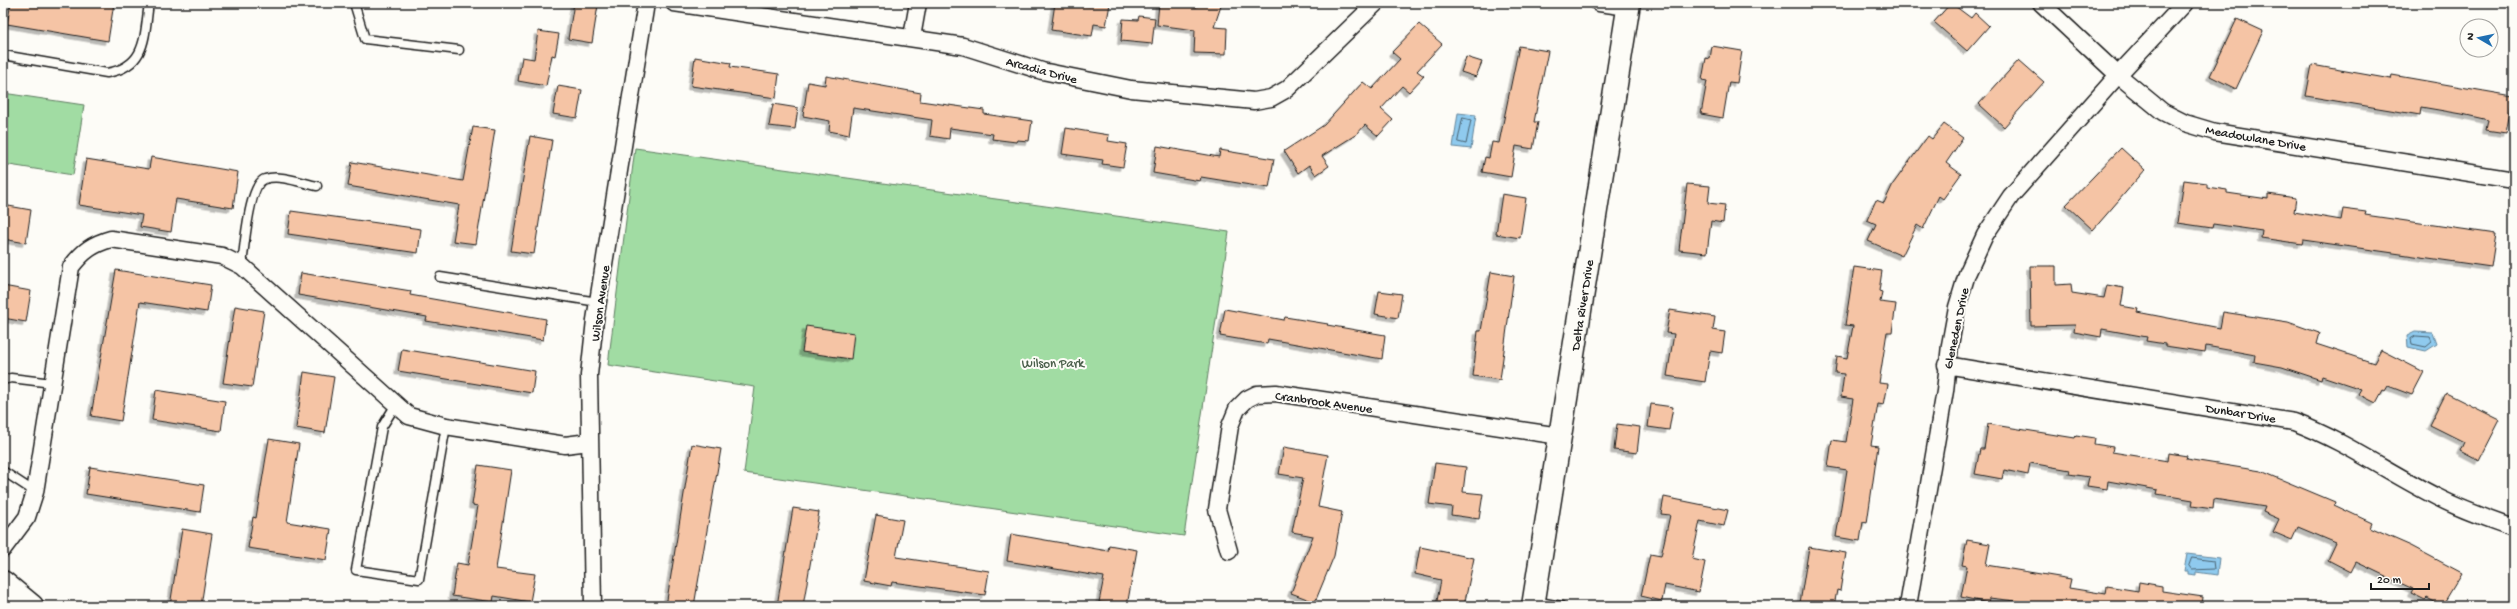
<svg xmlns="http://www.w3.org/2000/svg" width="2517" height="609" font-family="'Gochi Hand',sans-serif">
	<style>
		.green { fill: #a1dca3; stroke: #5e7c60 }
		.water { fill: #8fcaee; stroke: #61849a }
		.lines { fill: none; stroke-linecap: round; stroke-linejoin: round }
		.shore { stroke: #4a6270; stroke-width: 1 }
		.building { fill: #f5c4a5; stroke: #1c1c1c; filter: url(#shadow) }
		.lane-casing { stroke: #1c1c1c; stroke-width: 11 }
		.street-casing { stroke: #1c1c1c; stroke-width: 19 }
		.secondary-casing { stroke: #1c1c1c; stroke-width: 25 }
		.lane { stroke: #fdfcf7; stroke-width: 8 }
		.street { stroke: #fdfcf7; stroke-width: 16 }
		.secondary { stroke: #fdfcf7; stroke-width: 22 }
		.labels { text-anchor: middle; stroke-width: 4; stroke-linejoin: round; paint-order: stroke }
		.street-label { font-size: 13px; fill: #1c1c1c; stroke: #fdfcf7 }
		.park-label { font-size: 13px; fill: #4b5f4b; stroke: #fdfcf7 }
	</style>
	<defs>
		<filter id="shadow"><feDropShadow dx="-3.5" dy="3.5" stdDeviation="0" flood-color="#0004"/></filter>
	</defs>
	<rect width="100%" height="100%" fill="#fdfcf7"/>
	<filter id="ink" filterUnits="userSpaceOnUse"><feTurbulence type="fractalNoise" baseFrequency=".025" numOctaves="2"/><feDisplacementMap in="SourceGraphic" scale="8" xChannelSelector="R" yChannelSelector="G"/><feConvolveMatrix kernelMatrix="1 2 1 2 8 2 1 2 1" color-interpolation-filters="sRGB"/></filter>
	<g filter="url(#ink)">
		<g class="green">
			<path d="M3 93 84 105 73 175 3 164Z"/>
			<path d="M635 148 1229 232 1184 536 744 473 755 387 608 365Z"/>
		</g>
		<g class="water">
			<path d="M1458 113 1476 115 1471 149 1453 147Z"/>
			<path d="M2415 332 2433 333 2437 344 2426 351 2408 347 2407 336Z"/>
			<path d="M2187 554 2219 558 2217 575 2196 572V575L2188 574V571H2184Z"/>
		</g>
		<g class="lines">
			<g class="shore">
				<path d="M1463 118 1471 120 1466 144 1458 142Z"/>
				<path d="M2416 336 2430 337 2432 342 2426 347 2412 344 2411 339Z"/>
				<path d="M2192 558 2213 561 2214 569 2192 570 2189 566Z"/>
			</g>
		</g>
		<g class="building">
			<path d="M11 3H114L108 41 7 24Z"/>
			<path d="M574 3 598 5 592 43 568 39Z"/>
			<path d="M1055 3 1090 6V3L1110 4 1106 26 1094 24 1092 36 1051 30Z"/>
			<path d="M1159 3 1197 7 1198 3H1222L1214 27 1227 28 1226 54 1194 53 1195 30 1157 25Z"/>
			<path d="M1951 3 1971 18 1975 13 1989 26 1967 51 1934 22Z"/>
			<path d="M1139 16 1155 18 1152 44 1121 41 1123 19 1138 20Z"/>
			<path d="M2237 19 2263 31 2236 89 2210 76Z"/>
			<path d="M1419 24 1442 44 1417 71 1424 76 1409 92 1402 86 1381 109 1393 120 1378 136 1365 125 1357 134 1322 156 1329 166 1316 175 1309 165 1298 173 1284 151 1324 125 1363 82 1372 89 1400 59 1392 52Z"/>
			<path d="M538 31 559 34 555 56 552 55 546 86 518 81 522 57 534 59Z"/>
			<path d="M1519 46 1548 51 1534 122H1538L1533 149 1516 146 1511 177 1482 172 1485 157 1489 158 1492 142 1499 143Z"/>
			<path d="M1712 46 1742 51 1737 83 1729 82 1723 118 1701 114 1707 81 1702 80 1706 58 1710 59Z"/>
			<path d="M695 57 731 63 730 67 779 74 776 98 691 86Z"/>
			<path d="M1466 57 1482 62 1476 77 1461 72Z"/>
			<path d="M2019 60 2044 82 2004 127 1979 104Z"/>
			<path d="M2312 65 2391 79 2392 75 2513 96 2506 133 2486 130 2488 120 2462 114 2421 107 2420 115 2306 96Z"/>
			<path d="M826 76 921 93 920 101 984 110V114L1032 121 1029 141 1017 140 1016 142 992 139 993 134 950 128 949 139 930 136 932 120 853 108 849 135 829 131 830 121 803 116 808 82 825 85Z"/>
			<path d="M558 86 582 90 577 118 553 114Z"/>
			<path d="M773 104 798 108 795 129 769 126Z"/>
			<path d="M1944 124 1963 138 1946 163 1961 174 1943 199 1939 196 1923 229 1917 225 1902 256 1868 241 1876 224 1867 220 1876 200 1884 203 1893 184 1928 136 1932 139Z"/>
			<path d="M473 127 495 130 476 244 453 241 459 205 348 186 352 162 463 181Z"/>
			<path d="M1066 128 1109 135 1108 141 1127 144 1123 167 1102 164 1103 160 1062 154Z"/>
			<path d="M530 136 552 140 534 254 511 251Z"/>
			<path d="M1157 146 1219 157 1220 150 1274 159 1269 188 1201 177 1200 181 1153 173Z"/>
			<path d="M2121 148 2145 170 2093 230 2066 205Z"/>
			<path d="M151 157 238 172 233 208 176 199 171 232 140 227 142 215 79 205 86 159 149 169Z"/>
			<path d="M2184 180 2207 183V187L2227 190V193L2268 199V194L2296 198 2294 212 2341 220 2343 209 2366 212 2365 215 2496 234 2491 267 2303 240 2302 244 2261 238 2262 231 2213 224 2212 228 2178 223Z"/>
			<path d="M1687 184 1710 186 1708 203 1725 205 1723 223 1711 221 1707 253 1679 250Z"/>
			<path d="M1502 194 1526 198 1520 238 1496 234Z"/>
			<path d="M3 205 31 210 26 243 3 239Z"/>
			<path d="M291 211 421 229 418 253 288 234Z"/>
			<path d="M2030 266H2056V285L2071 284 2072 293 2104 298 2107 285 2124 288 2121 306 2138 309 2137 312 2220 328 2223 312 2288 322 2319 333 2316 344 2374 363 2381 350 2424 372 2412 395 2388 386 2385 391 2383 390 2376 403 2358 394 2361 389 2322 376 2321 380 2282 367 2254 362 2255 355 2206 346 2205 352 2165 346V344L2146 341 2147 337 2102 329 2101 337 2074 332 2075 325 2031 326Z"/>
			<path d="M1854 267 1882 271 1879 291 1882 292 1880 302 1896 304 1892 332H1887L1879 383 1888 384 1884 405 1878 404 1871 445 1878 446 1867 523 1863 522 1860 541 1836 537 1847 470 1828 467 1832 440 1846 442 1853 399 1841 397 1844 374 1835 373 1837 356 1847 358 1853 326 1845 325Z"/>
			<path d="M116 270 211 285 207 312 140 302 121 421 91 416Z"/>
			<path d="M1491 272 1514 276 1500 380 1473 376 1478 331H1481Z"/>
			<path d="M301 273 411 291 410 295 546 319 543 340 426 321 427 317 298 295Z"/>
			<path d="M3 286 31 291 26 322 3 318Z"/>
			<path d="M1379 291 1402 294 1398 318 1375 314Z"/>
			<path d="M235 306 264 311 252 387 223 383Z"/>
			<path d="M1225 309 1284 320 1285 317 1328 324 1327 325 1385 335 1382 359 1268 339 1267 344 1220 336Z"/>
			<path d="M1670 310 1715 317 1713 330 1725 332 1722 353 1710 351 1705 382 1667 376 1674 334 1666 333Z"/>
			<path d="M806 326 854 333 851 359 802 352Z"/>
			<path d="M402 349 535 371 532 393 398 371Z"/>
			<path d="M304 372 334 377 325 433 296 428Z"/>
			<path d="M156 390 225 401 221 431 152 420Z"/>
			<path d="M2446 393 2500 420 2479 461 2460 451 2464 442 2430 425Z"/>
			<path d="M1651 404 1673 407 1669 430 1648 427Z"/>
			<path d="M1617 424 1640 427 1637 453 1614 450Z"/>
			<path d="M1988 424 2075 438 2076 435 2095 438 2094 444 2113 447 2112 452 2168 461 2169 453 2187 456 2186 459 2261 471 2335 502 2334 505 2372 523 2370 528 2411 546 2462 573 2442 606 2427 598 2425 600 2411 593 2413 589 2356 562 2351 572 2328 560 2336 543 2298 527 2292 540 2273 532 2279 519 2263 512 2265 507 2214 499 2213 509 2192 506 2193 500 2157 494 2158 490 2108 481 2107 489 2087 486 2089 477 2069 474 2070 470 2030 463 2028 475 2004 470 2002 479 1975 474 1980 449H1984Z"/>
			<path d="M269 439 299 444 287 522 331 529 326 560 248 548 253 517 256 518Z"/>
			<path d="M692 444 721 449 694 606H666Z"/>
			<path d="M1284 447 1328 455 1318 507 1342 512 1334 556 1315 602 1291 593 1313 536 1292 532 1303 478 1279 474Z"/>
			<path d="M1435 463 1466 467 1463 492 1483 494 1479 519 1451 515 1452 507 1429 504Z"/>
			<path d="M478 465 511 470 496 569 535 574 530 602 494 596 493 602 452 596 457 563 468 565 478 506 472 505Z"/>
			<path d="M90 467 204 485 200 512 86 494Z"/>
			<path d="M1664 497 1728 510 1724 526 1700 521 1692 559 1705 562 1699 592 1665 585 1662 601 1641 596 1650 554 1661 556 1670 515 1661 514Z"/>
			<path d="M793 508 819 512 803 606H777Z"/>
			<path d="M876 515 903 520 896 557 989 571 985 595 892 582 891 586 864 581Z"/>
			<path d="M182 529 212 534 201 606H170Z"/>
			<path d="M1011 534 1108 551 1109 545 1137 550 1127 606 1099 602 1104 577 1007 561Z"/>
			<path d="M1967 540 1990 544 1986 565 2071 579 2069 588 2106 594 2107 586 2138 591 2139 582 2162 586V591L2203 597 2202 606H2060L1989 598 1988 603 1961 597 1967 566 1962 565Z"/>
			<path d="M1420 547 1474 558 1464 606H1436L1441 580 1415 574Z"/>
			<path d="M1809 547 1846 553 1840 591 1837 590 1834 606 1800 603Z"/>
		</g>
		<g class="lines">
			<defs>
				<g id="lane">
					<path d="M354 3 365 39 459 50"/>
					<path d="M3 55 107 73C147 66 144 37 149 3"/>
					<path d="M242 266C244 250 249 183 265 179 280 174 302 183 317 186"/>
					<path d="M440 277 598 302"/>
					<path d="M3 380 11 378 52 383"/>
					<path d="M395 406 382 427 356 570 419 579 446 426"/>
					<path d="M3 471 35 492"/>
					<path d="M1534 601 1561 606"/>
				</g>
				<g id="street">
					<path d="M674 3 963 46 1042 71 1131 89 1254 101 1271 98 1287 89 1376 3"/>
					<path d="M1599 3 1628 7"/>
					<path d="M2041 3 2118 75 2163 112 2185 123 2215 132 2514 180"/>
					<path d="M912 37 918 3"/>
					<path d="M1946 365 2294 422C2345 441 2389 473 2437 497 2462 510 2488 519 2514 528"/>
					<path d="M3 549 27 517 35 492 71 267C83 251 93 244 111 239L222 256 242 266 409 416 446 426 565 445 589 442"/>
					<path d="M1229 551 1217 509 1230 426 1237 409 1247 399 1257 394 1276 393 1560 436"/>
					<path d="M593 606 589 375 595 320 646 3"/>
					<path d="M1908 606 1945 391 1950 345 1957 307 1967 274 1985 235 2011 196 2118 75 2185 3"/>
				</g>
				<g id="secondary">
					<path d="M3 582 32 606"/>
					<path d="M1533 606 1629 3"/>
				</g>
			</defs>
			<use href="#lane" class="lane-casing"/>
			<use href="#street" class="street-casing"/>
			<use href="#secondary" class="secondary-casing"/>
			<use href="#lane" class="lane"/>
			<use href="#street" class="street"/>
			<use href="#secondary" class="secondary"/>
		</g>
	</g>
	<g class="labels">
		<g class="street-label">
			<text transform="translate(1042 69) rotate(15)" y="5">Arcadia Drive</text>
			<text transform="translate(2256 137) rotate(10)" y="5">Meadowlane Drive</text>
			<text transform="translate(599 303) rotate(-82)" y="5">Wilson Avenue</text>
			<text transform="translate(1581 305) rotate(-81)" y="5">Delta River Drive</text>
			<text transform="translate(1955 328) rotate(-78)" y="5">Gleneden Drive</text>
			<text transform="translate(1324 401) rotate(8)" y="5">Cranbrook Avenue</text>
			<text transform="translate(2241 412) rotate(9)" y="5">Dunbar Drive</text>
		</g>
		<g class="park-label">
			<text x="1053" y="367">Wilson Park</text>
		</g>
	</g>
	<rect width="2517" height="609" fill="none" stroke="#fdfcf7" stroke-width="16"/>
	<rect x="8" y="8" width="2501" height="593" fill="none" stroke="#1c1c1c" stroke-width="1.5" filter="url(#ink)"/>
	<g transform="translate(2479 38) rotate(279)"><circle r="19" fill="#fdfcf7" stroke="#a3a29f"/>
	<path d="M0-3L7 15L0 10L-7 15Z" fill="#1f6fb2"/>
	<text y="-6" font-size="11" font-weight="bold" text-anchor="middle" fill="#1c1c1c">N</text>
	</g>
	<path d="M2371 583v6h58v-6" fill="none" stroke="#1c1c1c" stroke-width="2"/>
	<text x="2377" y="583" font-size="12" fill="#1c1c1c" stroke="#fdfcf7" stroke-width="3" paint-order="stroke">20 m</text>
</svg>
